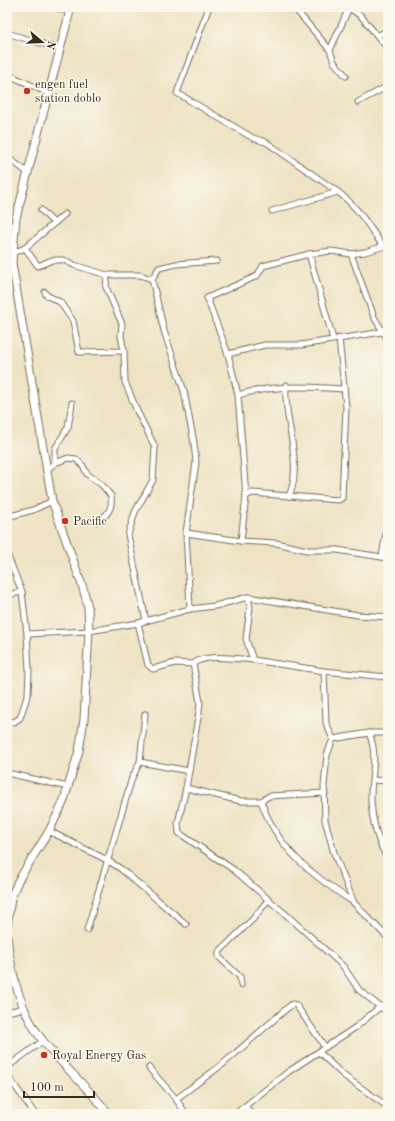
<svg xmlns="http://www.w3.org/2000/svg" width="395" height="1121" font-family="'Old Standard TT',serif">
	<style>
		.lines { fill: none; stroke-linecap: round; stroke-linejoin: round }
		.minor-casing { stroke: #7a6b58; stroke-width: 7 }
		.secondary-casing { stroke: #7a6b58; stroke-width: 9 }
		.minor { stroke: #fff; stroke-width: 5 }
		.secondary { stroke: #fff; stroke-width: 7 }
		.poi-dot { fill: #c8321e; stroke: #fbf7ec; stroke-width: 1.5 }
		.labels { text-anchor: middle; stroke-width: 3; stroke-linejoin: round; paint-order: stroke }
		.poi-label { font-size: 12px; fill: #3b2a1e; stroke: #fbf7ec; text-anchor: start }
	</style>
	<rect width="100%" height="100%" fill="#fbf7ec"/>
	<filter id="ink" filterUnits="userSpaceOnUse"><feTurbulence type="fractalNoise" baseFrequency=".025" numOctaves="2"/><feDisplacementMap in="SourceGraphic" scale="8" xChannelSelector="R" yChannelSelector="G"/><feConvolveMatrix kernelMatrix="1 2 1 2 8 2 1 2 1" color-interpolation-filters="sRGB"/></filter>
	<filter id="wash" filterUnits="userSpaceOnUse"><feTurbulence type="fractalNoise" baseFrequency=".012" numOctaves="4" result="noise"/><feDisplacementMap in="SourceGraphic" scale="16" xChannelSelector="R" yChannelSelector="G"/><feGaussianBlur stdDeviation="0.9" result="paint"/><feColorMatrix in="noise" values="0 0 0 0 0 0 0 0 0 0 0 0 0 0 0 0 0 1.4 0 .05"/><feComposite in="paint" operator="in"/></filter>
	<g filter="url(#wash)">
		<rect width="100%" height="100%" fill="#eee3c4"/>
	</g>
	<g filter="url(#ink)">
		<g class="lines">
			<defs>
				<g id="minor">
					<path d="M54 7 70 12"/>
					<path d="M209 7 177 93 253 138 266 142 338 192C357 206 369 226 382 245"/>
					<path d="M282 7 296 10 330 50 334 62 346 76"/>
					<path d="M348 7 361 16 388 49"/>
					<path d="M7 33 60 49"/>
					<path d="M378 35 388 31"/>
					<path d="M330 50 349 8"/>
					<path d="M7 74 48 93"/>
					<path d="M358 102 388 86"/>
					<path d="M7 157 27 172"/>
					<path d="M41 210 54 223"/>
					<path d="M272 211 338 192"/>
					<path d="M25 248 38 266 52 260H64L74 265 107 275H140L152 279 159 268 176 264 217 261"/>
					<path d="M12 253 25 248 65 214"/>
					<path d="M309 254 333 339"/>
					<path d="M351 254 374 317 388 340"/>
					<path d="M107 275 106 287 122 324 121 336 124 351 125 382 137 411 155 447 153 480 135 512 128 535 146 621"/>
					<path d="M152 279 164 331 184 391 194 443 196 462 186 533 190 609"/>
					<path d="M45 292 46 295 60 302 73 321 79 352 124 351"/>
					<path d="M228 354 265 345H301L382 332"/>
					<path d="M286 385C283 420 304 463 289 496"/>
					<path d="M238 395C277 384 304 387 344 389"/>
					<path d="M55 463 68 458 76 459 83 466 87 474 102 485 111 496C113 509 107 516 97 521"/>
					<path d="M46 471 55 463V449L68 427 72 403"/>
					<path d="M246 496 252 493 338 500 342 498 346 407 339 338"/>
					<path d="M7 517 33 510 52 501"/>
					<path d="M186 533 241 541 276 543 307 550H337L388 558"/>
					<path d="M241 541 246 496 238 395 228 354 207 298 257 276 263 266 309 254 331 251 351 254 365 252 388 245"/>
					<path d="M7 554 22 592 27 634 29 670 28 694 20 718 14 722 7 721"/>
					<path d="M382 557 388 520"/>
					<path d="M7 595 22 592"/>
					<path d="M248 597 250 607 246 639 253 660 324 671 388 677"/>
					<path d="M138 623 148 665 153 669 175 663 193 664C205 653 238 659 253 660"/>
					<path d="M27 634 89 631 138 623 190 609 215 606 248 597 358 615 388 617"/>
					<path d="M193 664 200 702 199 712 186 788 178 823 179 833 234 870 290 918 343 966 359 990 388 1013"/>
					<path d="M324 671 326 723 333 739 327 755 324 786 325 820 334 853 354 903 388 938"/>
					<path d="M369 733C379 756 370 777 371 801 372 821 378 842 388 860"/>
					<path d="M333 739 369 733H388"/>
					<path d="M140 762 189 771"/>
					<path d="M7 773 68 787"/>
					<path d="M373 780 388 781"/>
					<path d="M186 788 241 801H261L269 796 325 793"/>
					<path d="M261 801C277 849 312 875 353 902"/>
					<path d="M49 831 107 860 121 869 186 924"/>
					<path d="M87 930 132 778 140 762 145 714"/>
					<path d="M241 985 240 977 219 957V952L253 919 268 900"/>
					<path d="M7 1012 24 1008"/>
					<path d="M319 1052 343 1075 388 1107"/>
					<path d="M7 1067 43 1041"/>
					<path d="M149 1068 176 1099 186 1114"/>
					<path d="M7 1075 35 1114"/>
					<path d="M176 1099 223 1064 292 1004 296 1005 325 1047"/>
					<path d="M246 1107 251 1114"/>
					<path d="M235 1114 288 1072 356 1027 381 1006"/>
				</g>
				<g id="secondary">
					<path d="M7 926 11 898 18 881 49 831 63 803 79 751 84 719 89 631 88 607 83 588 52 501 12 263 16 218 71 7"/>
					<path d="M7 937C11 973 20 1013 44 1042 64 1067 89 1089 109 1114"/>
				</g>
			</defs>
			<use href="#minor" class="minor-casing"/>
			<use href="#secondary" class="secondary-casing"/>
			<use href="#minor" class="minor"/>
			<use href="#secondary" class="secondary"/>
		</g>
	</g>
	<g class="poi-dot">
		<circle cx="27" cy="91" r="4"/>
		<circle cx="65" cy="521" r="4"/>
		<circle cx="44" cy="1055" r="4"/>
	</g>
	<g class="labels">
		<g class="poi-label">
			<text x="35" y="88">engen fuel<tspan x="35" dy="14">station doblo</tspan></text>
			<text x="73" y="525">Pacific</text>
			<text x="52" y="1059">Royal Energy Gas</text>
		</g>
	</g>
	<rect width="395" height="1121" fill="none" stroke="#fbf7ec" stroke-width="24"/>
	<g transform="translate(42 42) rotate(109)" stroke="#fbf7ec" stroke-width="3" paint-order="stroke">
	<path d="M0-3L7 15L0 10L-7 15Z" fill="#3b2a1e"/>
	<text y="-6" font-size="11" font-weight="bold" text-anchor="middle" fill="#3b2a1e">N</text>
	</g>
	<path d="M24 1091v6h70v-6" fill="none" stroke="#3b2a1e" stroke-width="2"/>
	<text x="30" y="1091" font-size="12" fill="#3b2a1e" stroke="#fbf7ec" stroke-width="3" paint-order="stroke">100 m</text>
</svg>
